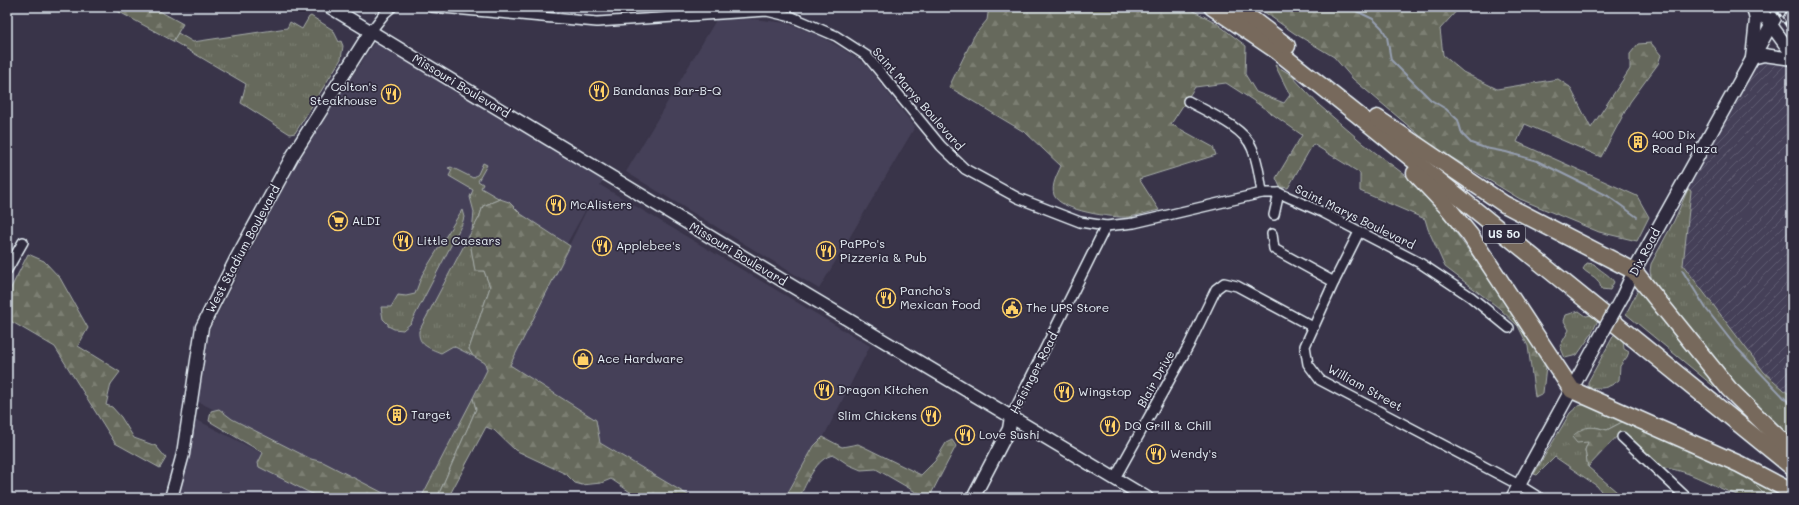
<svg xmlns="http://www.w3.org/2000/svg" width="1799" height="505" font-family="Mali,sans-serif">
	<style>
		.built { fill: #454058 }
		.industrial { fill: url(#industrial-furrows) }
		.grass { fill: url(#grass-tufts); stroke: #a7adaa }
		.forest { fill: url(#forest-firs); stroke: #a7adaa }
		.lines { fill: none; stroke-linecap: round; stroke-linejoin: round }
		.stream { stroke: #969fb1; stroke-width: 2 }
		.street-casing { stroke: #e8f1f8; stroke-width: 12 }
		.secondary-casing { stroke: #e8f1f8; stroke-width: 15 }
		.highway-casing { stroke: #e8f1f8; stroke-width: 19 }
		.street { stroke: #2f2a3d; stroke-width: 9 }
		.secondary { stroke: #2f2a3d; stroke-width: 12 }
		.highway { stroke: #77695c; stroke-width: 16 }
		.rail-casing { stroke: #e8f1f8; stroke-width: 3.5 }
		.rail { stroke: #2f2a3d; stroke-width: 2; stroke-dasharray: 6; stroke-linecap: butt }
		.secondary-bridge-casing { stroke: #e8f1f8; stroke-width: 15; stroke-linecap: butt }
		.secondary-bridge { stroke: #2f2a3d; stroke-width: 12 }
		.labels { text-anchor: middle; stroke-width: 3.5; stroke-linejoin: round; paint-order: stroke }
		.shield { fill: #2f2a3d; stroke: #b0b5c0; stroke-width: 1 }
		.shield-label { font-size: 11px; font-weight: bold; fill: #e8f1f8 }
		.street-label { font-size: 12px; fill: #e8f1f8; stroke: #2f2a3d }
		.poi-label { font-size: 12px; fill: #e8f1f8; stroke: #2f2a3d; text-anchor: start }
	</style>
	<defs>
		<pattern id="industrial-furrows" width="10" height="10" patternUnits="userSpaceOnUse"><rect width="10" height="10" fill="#454058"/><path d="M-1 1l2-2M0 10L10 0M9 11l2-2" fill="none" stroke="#605c71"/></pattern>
		<pattern id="grass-tufts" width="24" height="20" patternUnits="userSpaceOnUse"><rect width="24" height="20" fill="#66695b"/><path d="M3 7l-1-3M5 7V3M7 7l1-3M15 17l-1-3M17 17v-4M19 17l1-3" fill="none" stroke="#7c7f73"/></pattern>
		<pattern id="forest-firs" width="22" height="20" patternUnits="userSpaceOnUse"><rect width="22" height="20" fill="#66695b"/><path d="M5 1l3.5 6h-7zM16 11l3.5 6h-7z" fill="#7c7f73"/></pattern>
	</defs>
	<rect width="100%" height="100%" fill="#393449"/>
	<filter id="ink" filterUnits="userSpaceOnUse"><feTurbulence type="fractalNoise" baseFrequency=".025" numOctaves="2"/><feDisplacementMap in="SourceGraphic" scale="8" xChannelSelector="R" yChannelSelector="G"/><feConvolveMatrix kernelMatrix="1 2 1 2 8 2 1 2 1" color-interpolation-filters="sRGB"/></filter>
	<g filter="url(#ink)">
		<g class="built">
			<path d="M754 19 786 23 818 35 843 49 865 64 915 127 819 289 626 172 716 20Z"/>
			<path d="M376 40 603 180 600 185 870 346 822 440 814 446 785 498H693L600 443 596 420 510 365 594 195 424 498H385L197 401 210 329 300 156Z"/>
			<path d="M195 419 349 498H174L186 460Z"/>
		</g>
		<path class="industrial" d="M1762 61H1784L1792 66V397L1764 372 1682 265 1691 191 1688 189 1756 67Z"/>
		<g class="grass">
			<path d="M311 16 333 30 339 42 341 41 343 46 341 59 295 133 290 134 241 103 246 84 173 41 178 33 193 42 287 28 290 22 302 29 309 17Z"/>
			<path d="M483 163 487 165 478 181 483 184 481 188 500 199 483 206 479 218 472 231 474 212 470 197 473 190 449 176 452 170 448 168 451 167 473 178 478 174Z"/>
			<path d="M1688 189 1691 191 1683 265 1764 372 1792 397V440L1761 412 1711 359 1652 283 1650 271 1651 264 1674 221Z"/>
			<path d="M462 210 464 217 462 224 411 323 403 330 394 329 388 326V324L383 319 381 307H391L398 295 406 296 415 294 422 275Z"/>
			<path d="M469 236 475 270 484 271 490 287 469 349 473 356 453 346 441 353C429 348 418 345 419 331Z"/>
			<path d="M1587 263 1594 264C1600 271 1609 274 1614 282L1610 290 1601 289C1599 276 1591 277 1583 269Z"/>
			<path d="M1641 289 1734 403 1626 314 1638 290Z"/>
			<path d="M1579 311 1586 316 1592 315 1598 320 1591 335 1577 355 1565 358 1560 346 1569 330 1564 321 1566 315Z"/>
			<path d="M1615 333 1623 340 1624 349 1629 352 1627 357 1620 366 1619 380C1608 389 1601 389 1588 387V382Z"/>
			<path d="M473 398 476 409 437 498H430L427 496 421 498Z"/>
			<path d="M1588 404 1601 412 1624 421 1607 430 1595 427 1585 450 1588 467 1624 498H1602L1604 495 1597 486 1555 457 1537 475 1534 474 1570 413 1578 406Z"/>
			<path d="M1744 474 1789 498H1768Z"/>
		</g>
		<g class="forest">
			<path d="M110 7H152L183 24 173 41Z"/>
			<path d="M989 7H1186L1215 22 1246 46 1245 74 1256 92 1284 103 1290 95 1275 65 1290 74 1319 105 1364 144 1409 178 1440 211 1521 323 1546 366 1543 393 1535 397 1528 346 1518 326 1499 308 1445 267 1428 229 1425 219 1360 191V173L1313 144 1288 188 1280 187 1276 178 1302 135 1251 99 1226 83 1195 87 1171 124 1213 147 1216 155 1139 179 1159 210C1149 212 1138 216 1129 217 1113 218 1060 211 1054 195 1051 185 1057 175 1061 166L1026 133 949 87 974 36 987 20Z"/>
			<path d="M1257 7H1376L1390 12 1395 7H1460L1440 29 1443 55 1463 72 1497 89 1558 79 1570 87 1591 128 1630 69V54L1638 44 1651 43 1661 55 1658 64 1630 102 1601 157 1525 124 1517 142 1637 196 1649 217 1637 241 1599 232 1520 199 1431 145 1353 79 1334 57 1294 33Z"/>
			<path d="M500 199 509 202 521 214 570 246 510 365 596 420 600 443 693 498H639L611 479 601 483 582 485 575 483 566 474 515 450 494 430 486 427 448 498H437L476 409 473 398 487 370 485 363 473 356 469 349 490 287 484 271H475L469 236 479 218 483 206Z"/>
			<path d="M28 254 44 261 60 278 88 328 78 346 120 372 111 384 106 405 112 407 121 417 134 438 156 446 166 458 160 468 115 443 55 347 7 319V296Z"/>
			<path d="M219 409 232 419 311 459 323 462 393 498H320L259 467 258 463 263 453 209 421 211 411Z"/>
			<path d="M1624 421 1744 474 1768 498C1761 498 1751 500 1743 497 1716 489 1690 469 1662 468L1622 431 1588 467 1585 450 1588 442 1577 443 1572 437C1584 425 1591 426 1607 430Z"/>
			<path d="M823 437 842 447 858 444 921 475 935 461 946 443 952 440 956 446 929 498H926L876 469 861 470 849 465 834 455C816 457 807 483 799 498H785L814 446Z"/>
		</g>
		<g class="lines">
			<g class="stream">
				<path d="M1348 7 1373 19 1382 28 1387 37 1391 60 1431 100 1446 109 1458 120 1462 134 1471 143 1485 148 1506 152 1537 161 1608 196 1637 217"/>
				<path d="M1682 270 1707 310 1736 347 1792 406"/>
			</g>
			<defs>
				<g id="street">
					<path d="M431 7 597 22 767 11 792 17 836 36 867 56 941 146 965 169 1018 198 1080 222 1106 226 1134 223 1262 193H1279L1322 212 1420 263 1471 297 1509 328"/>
					<path d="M371 31 385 13 392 7"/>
					<path d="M1188 101C1207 112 1244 127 1252 148 1258 162 1260 177 1262 193"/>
					<path d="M1274 215 1279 193"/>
					<path d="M1359 232 1334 282 1305 346 1308 364 1320 380 1519 485 1540 498"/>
					<path d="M1272 234 1274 249 1334 282"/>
					<path d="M7 270 23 242"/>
					<path d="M1011 417 1106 226"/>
					<path d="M1622 437 1687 498"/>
					<path d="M1115 478 1189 345 1216 289 1224 283 1237 286 1313 327"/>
				</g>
				<g id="secondary">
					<path d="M330 7 780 279 1147 498"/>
					<path d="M1753 7 1756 20 1752 58 1764 55 1792 59"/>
					<path d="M1758 7 1792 54"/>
					<path d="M1622 297 1634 271 1781 7"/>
					<path d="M171 498 183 454 202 327 236 259 293 155 371 31"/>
					<path d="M973 498 1009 429 1011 417"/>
					<path d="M1512 498 1599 339"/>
				</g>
				<g id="highway">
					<path d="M1212 7 1277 51 1358 115 1792 467"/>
					<path d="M1236 7 1287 46"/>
					<path d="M1377 118 1504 204 1634 271 1729 389 1792 451"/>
					<path d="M1415 173 1448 208 1470 235 1572 390 1739 464 1792 492"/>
				</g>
			</defs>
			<use href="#street" class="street-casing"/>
			<use href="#secondary" class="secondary-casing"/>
			<use href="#highway" class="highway-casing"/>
			<use href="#street" class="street"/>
			<use href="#secondary" class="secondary"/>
			<use href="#highway" class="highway"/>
			<defs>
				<path id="rail" d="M1774 7 1792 33"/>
			</defs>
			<use href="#rail" class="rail-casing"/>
			<use href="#rail" class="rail"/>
			<defs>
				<path id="secondary-bridge" d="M1599 339 1622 297"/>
			</defs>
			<use href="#secondary-bridge" class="secondary-bridge-casing"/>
			<use href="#secondary-bridge" class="secondary-bridge"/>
		</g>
	</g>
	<defs>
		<symbol id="restaurant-ring" viewBox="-11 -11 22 22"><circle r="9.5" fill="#2f2a3d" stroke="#ffd166" stroke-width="1.5"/><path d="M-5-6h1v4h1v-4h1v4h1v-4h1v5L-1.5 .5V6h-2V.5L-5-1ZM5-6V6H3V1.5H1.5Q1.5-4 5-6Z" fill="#ffd166"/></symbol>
		<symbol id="building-ring" viewBox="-11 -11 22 22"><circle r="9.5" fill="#2f2a3d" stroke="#ffd166" stroke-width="1.5"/><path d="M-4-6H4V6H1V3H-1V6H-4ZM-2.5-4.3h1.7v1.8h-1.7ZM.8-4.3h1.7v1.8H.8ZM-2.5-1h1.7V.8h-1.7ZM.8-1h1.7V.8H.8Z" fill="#ffd166"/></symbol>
		<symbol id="supermarket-ring" viewBox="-11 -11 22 22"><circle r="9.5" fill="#2f2a3d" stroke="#ffd166" stroke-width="1.5"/><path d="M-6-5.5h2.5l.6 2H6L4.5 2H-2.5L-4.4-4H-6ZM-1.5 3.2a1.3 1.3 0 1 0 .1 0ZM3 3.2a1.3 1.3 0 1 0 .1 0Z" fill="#ffd166"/></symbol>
		<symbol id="civic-ring" viewBox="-11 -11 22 22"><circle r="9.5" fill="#2f2a3d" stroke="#ffd166" stroke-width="1.5"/><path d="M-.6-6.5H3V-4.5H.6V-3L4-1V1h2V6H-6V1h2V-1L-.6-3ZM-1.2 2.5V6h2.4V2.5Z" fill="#ffd166"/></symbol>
		<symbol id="shop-ring" viewBox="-11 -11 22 22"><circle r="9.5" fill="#2f2a3d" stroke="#ffd166" stroke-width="1.5"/><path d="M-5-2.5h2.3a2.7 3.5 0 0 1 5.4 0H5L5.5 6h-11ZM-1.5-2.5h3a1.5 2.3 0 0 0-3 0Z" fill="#ffd166"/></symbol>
	</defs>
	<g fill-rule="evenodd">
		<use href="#restaurant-ring" x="588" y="80" width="22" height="22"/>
		<use href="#restaurant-ring" x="380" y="83" width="22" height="22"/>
		<use href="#building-ring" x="1627" y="131" width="22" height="22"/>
		<use href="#restaurant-ring" x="545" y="194" width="22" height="22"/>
		<use href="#supermarket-ring" x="327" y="210" width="22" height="22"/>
		<use href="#restaurant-ring" x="392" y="230" width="22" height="22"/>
		<use href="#restaurant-ring" x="591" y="235" width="22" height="22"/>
		<use href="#restaurant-ring" x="815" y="240" width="22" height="22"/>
		<use href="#restaurant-ring" x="875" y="287" width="22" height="22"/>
		<use href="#civic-ring" x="1001" y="297" width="22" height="22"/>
		<use href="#shop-ring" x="572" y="348" width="22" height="22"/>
		<use href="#restaurant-ring" x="813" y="379" width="22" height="22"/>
		<use href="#restaurant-ring" x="1053" y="381" width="22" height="22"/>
		<use href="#building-ring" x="386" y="404" width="22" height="22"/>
		<use href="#restaurant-ring" x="920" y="405" width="22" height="22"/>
		<use href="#restaurant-ring" x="1099" y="415" width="22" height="22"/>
		<use href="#restaurant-ring" x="954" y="424" width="22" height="22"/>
		<use href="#restaurant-ring" x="1145" y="443" width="22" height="22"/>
	</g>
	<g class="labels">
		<rect class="shield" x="1483" y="225" width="42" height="18" rx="3"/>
		<g class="shield-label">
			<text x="1504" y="238">US 50</text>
		</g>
		<g class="street-label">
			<text transform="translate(461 86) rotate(31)" y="4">Missouri Boulevard</text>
			<text transform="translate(918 99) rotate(49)" y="4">Saint Marys Boulevard</text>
			<text transform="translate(1355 217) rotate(26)" y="4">Saint Marys Boulevard</text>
			<text transform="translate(243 249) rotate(-62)" y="4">West Stadium Boulevard</text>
			<text transform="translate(1645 252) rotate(-62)" y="4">Dix Road</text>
			<text transform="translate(738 254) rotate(31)" y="4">Missouri Boulevard</text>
			<text transform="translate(1034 373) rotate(-63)" y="4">Heisinger Road</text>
			<text transform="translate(1156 379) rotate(-61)" y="4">Blair Drive</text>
			<text transform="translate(1365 388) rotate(29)" y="4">William Street</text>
		</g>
		<g class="poi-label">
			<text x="377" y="91" text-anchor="end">Colton's<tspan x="377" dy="14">Steakhouse</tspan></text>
			<text x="613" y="95">Bandanas Bar-B-Q</text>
			<text x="1652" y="139">400 Dix<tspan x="1652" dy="14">Road Plaza</tspan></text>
			<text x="570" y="209">McAlisters</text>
			<text x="352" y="225">ALDI</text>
			<text x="417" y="245">Little Caesars</text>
			<text x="840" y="248">PaPPo's<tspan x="840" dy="14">Pizzeria &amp; Pub</tspan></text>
			<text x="616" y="250">Applebee's</text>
			<text x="900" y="295">Pancho's<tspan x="900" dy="14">Mexican Food</tspan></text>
			<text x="1026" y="312">The UPS Store</text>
			<text x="597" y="363">Ace Hardware</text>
			<text x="838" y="394">Dragon Kitchen</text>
			<text x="1078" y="396">Wingstop</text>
			<text x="411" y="419">Target</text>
			<text x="917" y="420" text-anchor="end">Slim Chickens</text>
			<text x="1124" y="430">DQ Grill &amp; Chill</text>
			<text x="979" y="439">Love Sushi</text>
			<text x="1170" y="458">Wendy's</text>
		</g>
	</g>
	<rect width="1799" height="505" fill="none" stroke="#2f2a3d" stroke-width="24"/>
	<rect x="12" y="12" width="1775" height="481" fill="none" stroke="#e8f1f8" stroke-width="1.5" filter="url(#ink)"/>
</svg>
